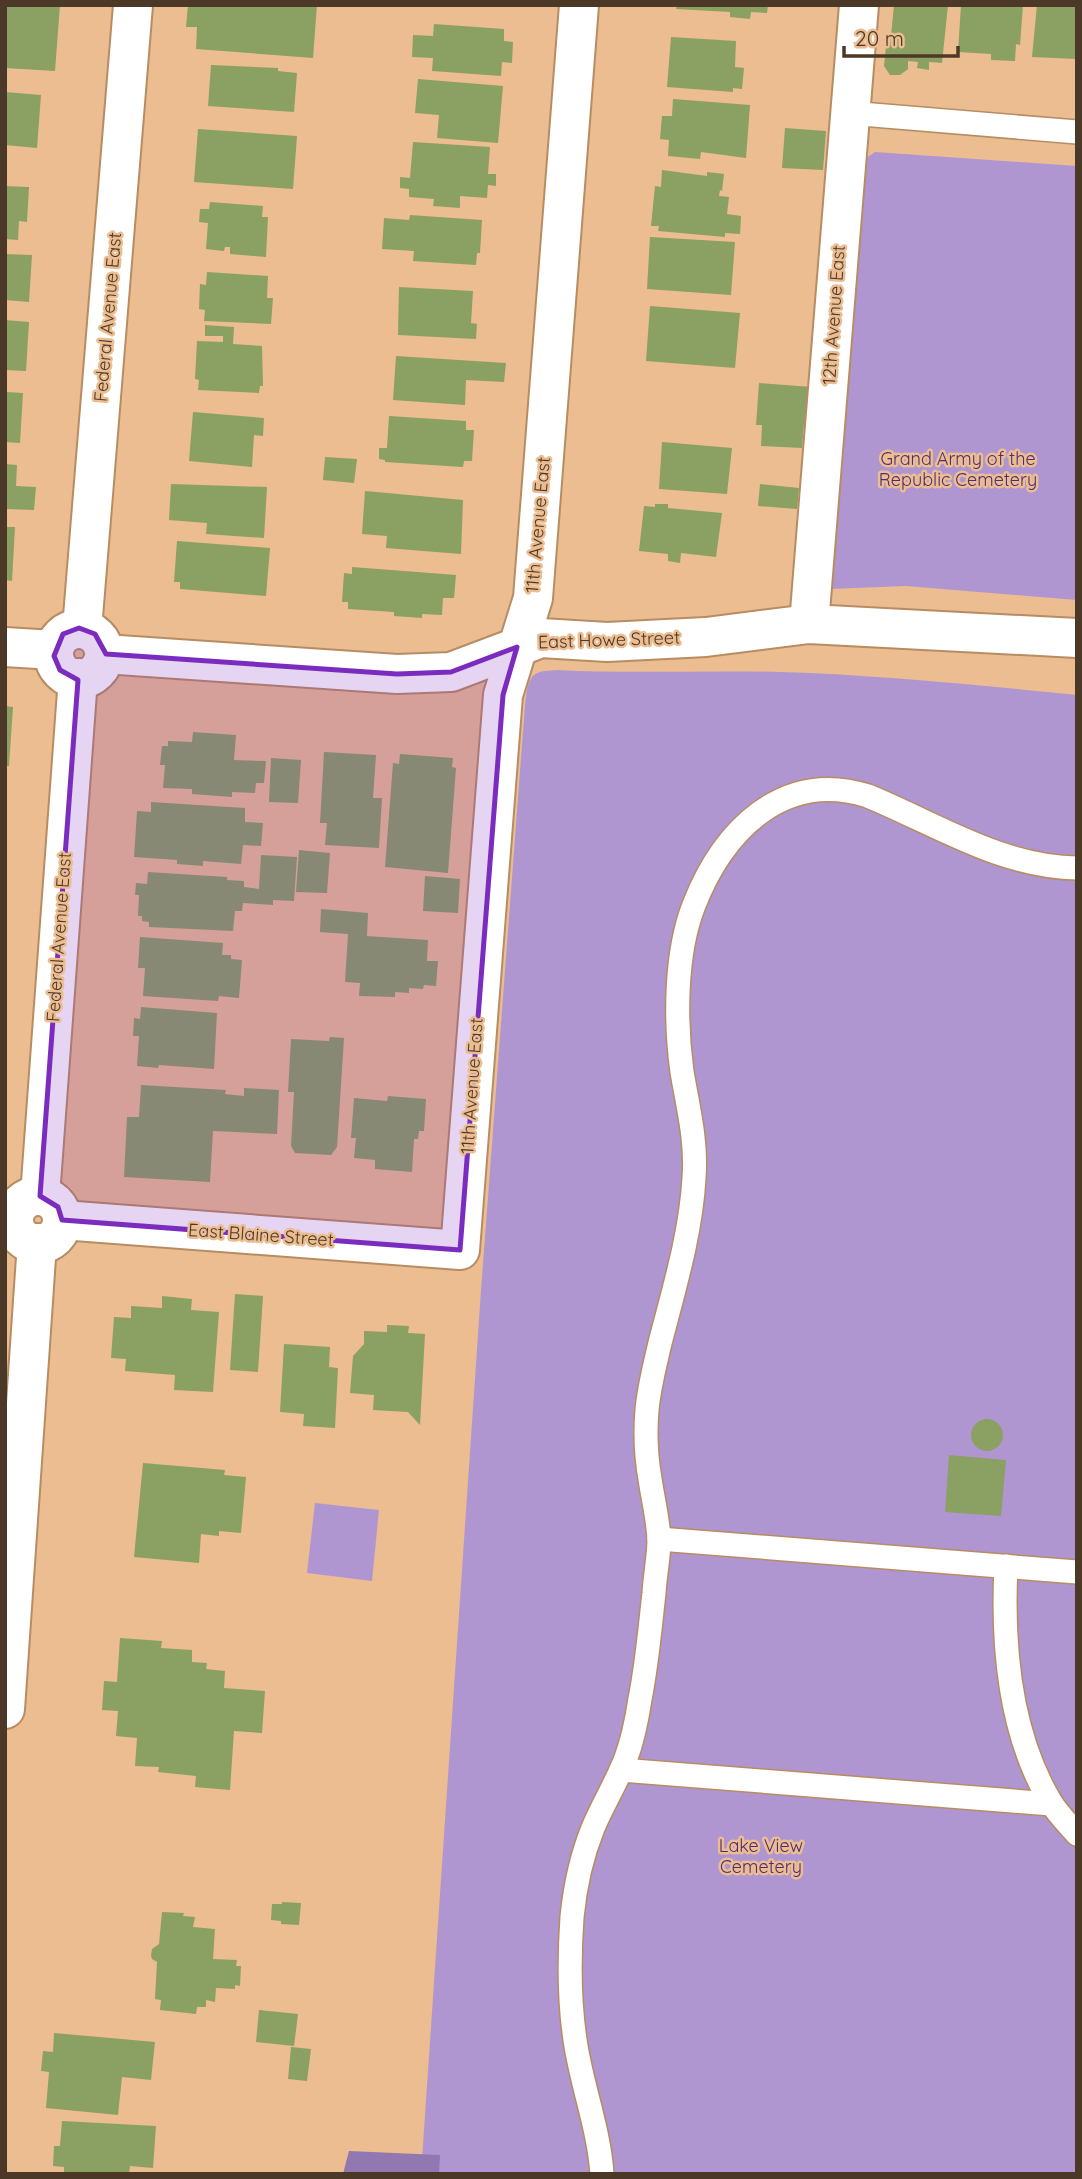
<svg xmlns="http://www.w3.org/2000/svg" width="1082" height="2179" font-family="Quicksand,sans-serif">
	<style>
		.green { fill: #b096d0 }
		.forest { fill: #9178b0 }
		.building { fill: #8ba063 }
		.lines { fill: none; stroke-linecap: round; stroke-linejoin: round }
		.service-casing { stroke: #b88c62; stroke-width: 26 }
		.minor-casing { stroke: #b88c62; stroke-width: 42 }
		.service { stroke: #fff; stroke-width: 23 }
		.minor { stroke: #fff; stroke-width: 38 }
		.marked { fill: #7b2cbf; fill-opacity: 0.2; stroke: #7b2cbf; stroke-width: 5; stroke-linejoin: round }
		.labels { text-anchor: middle; stroke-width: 5; stroke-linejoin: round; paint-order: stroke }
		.street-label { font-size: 18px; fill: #4b3826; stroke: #ebbd91 }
		.park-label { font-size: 18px; fill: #4f2c72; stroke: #ebbd91 }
	</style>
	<rect width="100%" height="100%" fill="#ebbd91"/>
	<g class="green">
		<path d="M875 152 1077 166V600L906 586 830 589 860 162Z"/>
		<path d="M557 670C631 674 706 670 780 672 879 675 978 685 1077 695V2174H421L481 1290 523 731C525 718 524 682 534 675 540 670 550 671 557 670Z"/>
		<path d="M315 1503 379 1510 372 1581 307 1573Z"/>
	</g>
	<path class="forest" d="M349 2151 440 2155 439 2174H343Z"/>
	<g class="building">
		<path d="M6 5H60L55 71 5 68Z"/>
		<path d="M188 5H317L313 58 196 49 197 27H186Z"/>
		<path d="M677 5H768L767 13 751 12 750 19 730 17V12L676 9Z"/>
		<path d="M894 5H948L942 63 929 62V70L917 68 918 62 908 61V69L900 75H890L884 66 886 46H890Z"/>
		<path d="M961 5H1023L1020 45 1016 44 1015 61 991 60V54L958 52Z"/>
		<path d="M1037 5H1077V59L1032 57Z"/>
		<path d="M434 24 504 29V41L513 42 512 63 502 62 501 76 432 71 433 58 412 57 413 35 433 36Z"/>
		<path d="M671 37 736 41 735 67 744 68 742 89 733 88V92L667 87Z"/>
		<path d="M211 65 278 68V71L297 73 294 112 208 106Z"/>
		<path d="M418 79 503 86 498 143 437 138 439 115 415 113Z"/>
		<path d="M5 92 41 95 37 148 5 145Z"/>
		<path d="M673 99 750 105 746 158 701 152 700 159 668 156 669 140 660 139 662 116H672Z"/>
		<path d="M785 128 826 131 823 170 782 168Z"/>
		<path d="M198 129 297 136 293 189 194 182Z"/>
		<path d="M413 142 490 147 488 174H496V186L488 185 487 198 460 196V208L433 206 434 199 409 197V189L400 188V177L410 178Z"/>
		<path d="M662 170 707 176V172L724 174 722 191 720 190 719 196 729 197 727 214 741 216 740 234 725 233V237L658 231 659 226H651L655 186 661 187Z"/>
		<path d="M5 186 29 187 27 222 19 221 18 240 5 239Z"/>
		<path d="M210 202 263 206 262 217H268L266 257 230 254V247H225L224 251 206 249 208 223 199 222 200 209H209Z"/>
		<path d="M410 215 482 220 480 253H477L476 265 413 261 414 251 382 249 384 218 409 220Z"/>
		<path d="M650 237 735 242 731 295 647 289Z"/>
		<path d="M5 254 32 255 29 302 5 300Z"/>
		<path d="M207 272 268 276 267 298H273L271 324 204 321 205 310 199 309 200 284 206 285Z"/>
		<path d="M399 287 473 291 471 323 477 324 476 339 398 335Z"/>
		<path d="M650 306 740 313 735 368 646 361Z"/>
		<path d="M5 320 29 322 26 371 5 370Z"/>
		<path d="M205 325 234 327 233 344 262 346 263 386H260L259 393 198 390 199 380 195 379 197 341 223 342V336H205Z"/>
		<path d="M396 356 506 363 504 382 466 380 465 405 393 400Z"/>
		<path d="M759 383 812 387 808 424H804L802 448 761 446 762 425H756Z"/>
		<path d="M5 392 23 393 20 443 5 442Z"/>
		<path d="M193 412 264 418 263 436 254 435 252 467 189 461Z"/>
		<path d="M389 416 466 421V430H474L472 461H464L463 467 385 462V460L379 459V448H387Z"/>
		<path d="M662 442 732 448 727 494 659 489Z"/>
		<path d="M325 457 357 459 354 483 323 480Z"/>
		<path d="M5 464 17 465 16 486 36 487 34 510 5 509Z"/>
		<path d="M171 484 267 487 264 538 206 534 207 523 169 520Z"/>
		<path d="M760 484 799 488 797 509 758 506Z"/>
		<path d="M365 491 463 500 461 554 386 548 387 536 362 534Z"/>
		<path d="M655 504H668V508L722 513 716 557 681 553 680 563 668 561V554L639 551 644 506 655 507Z"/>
		<path d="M5 527H15L12 581 5 580Z"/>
		<path d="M177 541 270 548 266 596 180 589V582H174Z"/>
		<path d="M352 567 456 575 454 598H443L442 615 422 614V618L394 616V612L348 609V602H342L344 573 352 574Z"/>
		<path d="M5 706 13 707 9 766H5Z"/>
		<path d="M193 732 236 735 234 760 266 761 264 783H256L255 793 232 792V797L192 794V789L163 788 165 765H160L162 746H168V741L192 742Z"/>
		<path d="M324 752 376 755 373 798H382L379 848 325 845 327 823H320Z"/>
		<path d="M400 754 453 758 452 767 456 768 448 873 385 867 393 763 399 764Z"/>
		<path d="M271 758 301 760 298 803 269 802Z"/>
		<path d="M151 802 245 808V822L263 823 261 846 243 845 241 864 203 861V866L177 864V860L134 857 137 811 151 812Z"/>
		<path d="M299 850 330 853 327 893 296 892Z"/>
		<path d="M261 855 297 857 294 901 273 900V905L243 903 242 911H235L233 931 149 927V922L142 921V916H138L139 895H135L136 883 147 884 148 872 227 877V880L244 881V887L259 889Z"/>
		<path d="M425 876 460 879 458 913 423 911Z"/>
		<path d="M321 909 368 913 367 936 428 940 427 961H438L436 986 424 985 423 989 409 988V993L395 992V997L359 996 360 983 345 982 348 934 320 932Z"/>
		<path d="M140 937 223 943 222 955H231V959L242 960 239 998 219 996 218 1001 143 996 145 968H138Z"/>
		<path d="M141 1007 217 1013 214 1069 159 1065 158 1068 137 1066 139 1036H133L134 1018 140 1019Z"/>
		<path d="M330 1037 344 1038 337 1147 331 1155 295 1153 291 1146 294 1092H288L291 1039 329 1041Z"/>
		<path d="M141 1085 226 1090 225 1094 244 1096V1088L279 1090 277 1134 213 1131 210 1182 124 1177 127 1117H139Z"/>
		<path d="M388 1096 426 1099 424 1131H419L418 1139H414L412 1172 375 1169V1160L354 1158 356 1138H351L354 1098 387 1101Z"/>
		<path d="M235 1294 263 1296 258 1372 230 1370Z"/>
		<path d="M162 1296 192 1299 191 1310 219 1312 213 1392 174 1390 175 1375 125 1371 126 1359 111 1358 114 1317 131 1318V1306L162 1308Z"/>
		<path d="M387 1325 409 1326 408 1333 425 1334 420 1425 408 1412 373 1410 374 1395 350 1393 353 1356 364 1344V1331L387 1332Z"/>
		<path d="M284 1344 330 1347 329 1367 338 1368 335 1428 303 1426 304 1414 280 1412Z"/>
		<circle cx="987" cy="1435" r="16"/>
		<path d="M949 1455 1006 1460 1001 1516 945 1512Z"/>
		<path d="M143 1463 225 1470 224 1475 246 1477 241 1533 219 1531V1536L201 1534 199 1563 134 1557Z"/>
		<path d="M120 1638 162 1641 161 1648 192 1650V1662L207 1663 206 1669 225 1671 224 1688 265 1691 262 1733 234 1731 230 1790 195 1787 196 1776 158 1772 159 1767 135 1766 137 1738 116 1736 118 1711 102 1710 104 1681 117 1682Z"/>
		<path d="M282 1902 301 1903 299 1925 281 1924V1921L271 1920 272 1904H282Z"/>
		<path d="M162 1912 184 1913 183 1916 195 1917 193 1927 215 1929 213 1959 237 1960 236 1966H241L240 1986 235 1985V1989L216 1988 215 2002 206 2000V2007H197L196 2014 160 2010 161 2000 155 1999 157 1962 152 1959 151 1955 152 1949 159 1944Z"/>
		<path d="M259 2010 298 2014 294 2046 256 2042Z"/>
		<path d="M54 2033 155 2042 151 2080 122 2077 118 2115 46 2108 49 2072 41 2071 43 2051 53 2052Z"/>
		<path d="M291 2047 311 2049 307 2081 288 2079Z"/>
		<path d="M62 2121 156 2126 153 2168 130 2166 129 2174H64V2167L53 2166 54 2146H60Z"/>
	</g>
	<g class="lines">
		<defs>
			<g id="service">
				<path d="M849 113 1077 132"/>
				<path d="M659 1539 1077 1572"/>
				<path d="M1006 1566C1002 1645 1009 1732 1050 1801 1057 1813 1068 1824 1077 1834"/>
				<path d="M621 1770 1051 1804"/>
				<path d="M602 2174C599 2130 583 2089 576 2046 569 2004 569 1960 572 1917 575 1887 582 1855 593 1828 603 1804 617 1782 626 1758 633 1739 637 1719 640 1699 647 1664 650 1628 654 1593 655 1575 659 1557 659 1539 658 1519 653 1499 650 1479 646 1456 645 1433 647 1410 649 1387 655 1365 660 1343 674 1289 691 1233 694 1178 697 1142 688 1107 682 1072 675 1021 675 953 694 905 723 831 783 769 868 796 936 824 1001 867 1077 868"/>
			</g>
			<g id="minor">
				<path d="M809 624 859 5"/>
				<path d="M82 629 133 5"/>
				<circle cx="79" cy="654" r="25"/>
				<path d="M5 647 54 650"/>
				<path d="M104 654 397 674 451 672 541 638 607 642 706 637 809 624 1077 638"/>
				<path d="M40 1196 78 678"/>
				<circle cx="38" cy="1220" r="24"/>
				<path d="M62 1220 460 1250 503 695 533 598 579 5"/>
				<path d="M5 1709 37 1243"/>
			</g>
		</defs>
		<use href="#service" class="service-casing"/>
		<use href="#minor" class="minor-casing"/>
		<use href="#service" class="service"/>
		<use href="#minor" class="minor"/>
	</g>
	<path class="marked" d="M79 628 95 634 106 654 397 674 451 672 517 647 503 695 460 1250 62 1220 58 1207 40 1196 78 680 60 670 54 656 63 634Z"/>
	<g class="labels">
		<g class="street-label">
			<text transform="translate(834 315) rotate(-86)" y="6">12th Avenue East</text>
			<text transform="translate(108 317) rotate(-85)" y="6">Federal Avenue East</text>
			<text transform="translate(538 525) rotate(-85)" y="6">11th Avenue East</text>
			<text transform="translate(609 640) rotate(-2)" y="6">East Howe Street</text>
			<text transform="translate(59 937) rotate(-86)" y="6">Federal Avenue East</text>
			<text transform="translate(472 1086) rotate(-86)" y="6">11th Avenue East</text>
			<text transform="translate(261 1235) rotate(4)" y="6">East Blaine Street</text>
		</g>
		<g class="park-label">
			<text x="958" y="465">Grand Army of the<tspan x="958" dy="21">Republic Cemetery</tspan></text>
			<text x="761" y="1852">Lake View<tspan x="761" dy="21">Cemetery</tspan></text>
		</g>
	</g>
	<rect width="1082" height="2179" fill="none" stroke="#4b3826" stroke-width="14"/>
	<path d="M844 46v10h114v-10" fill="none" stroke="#4b3826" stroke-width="3.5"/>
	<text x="855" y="46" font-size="21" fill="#4b3826" stroke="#ebbd91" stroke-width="5" paint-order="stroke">20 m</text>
</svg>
